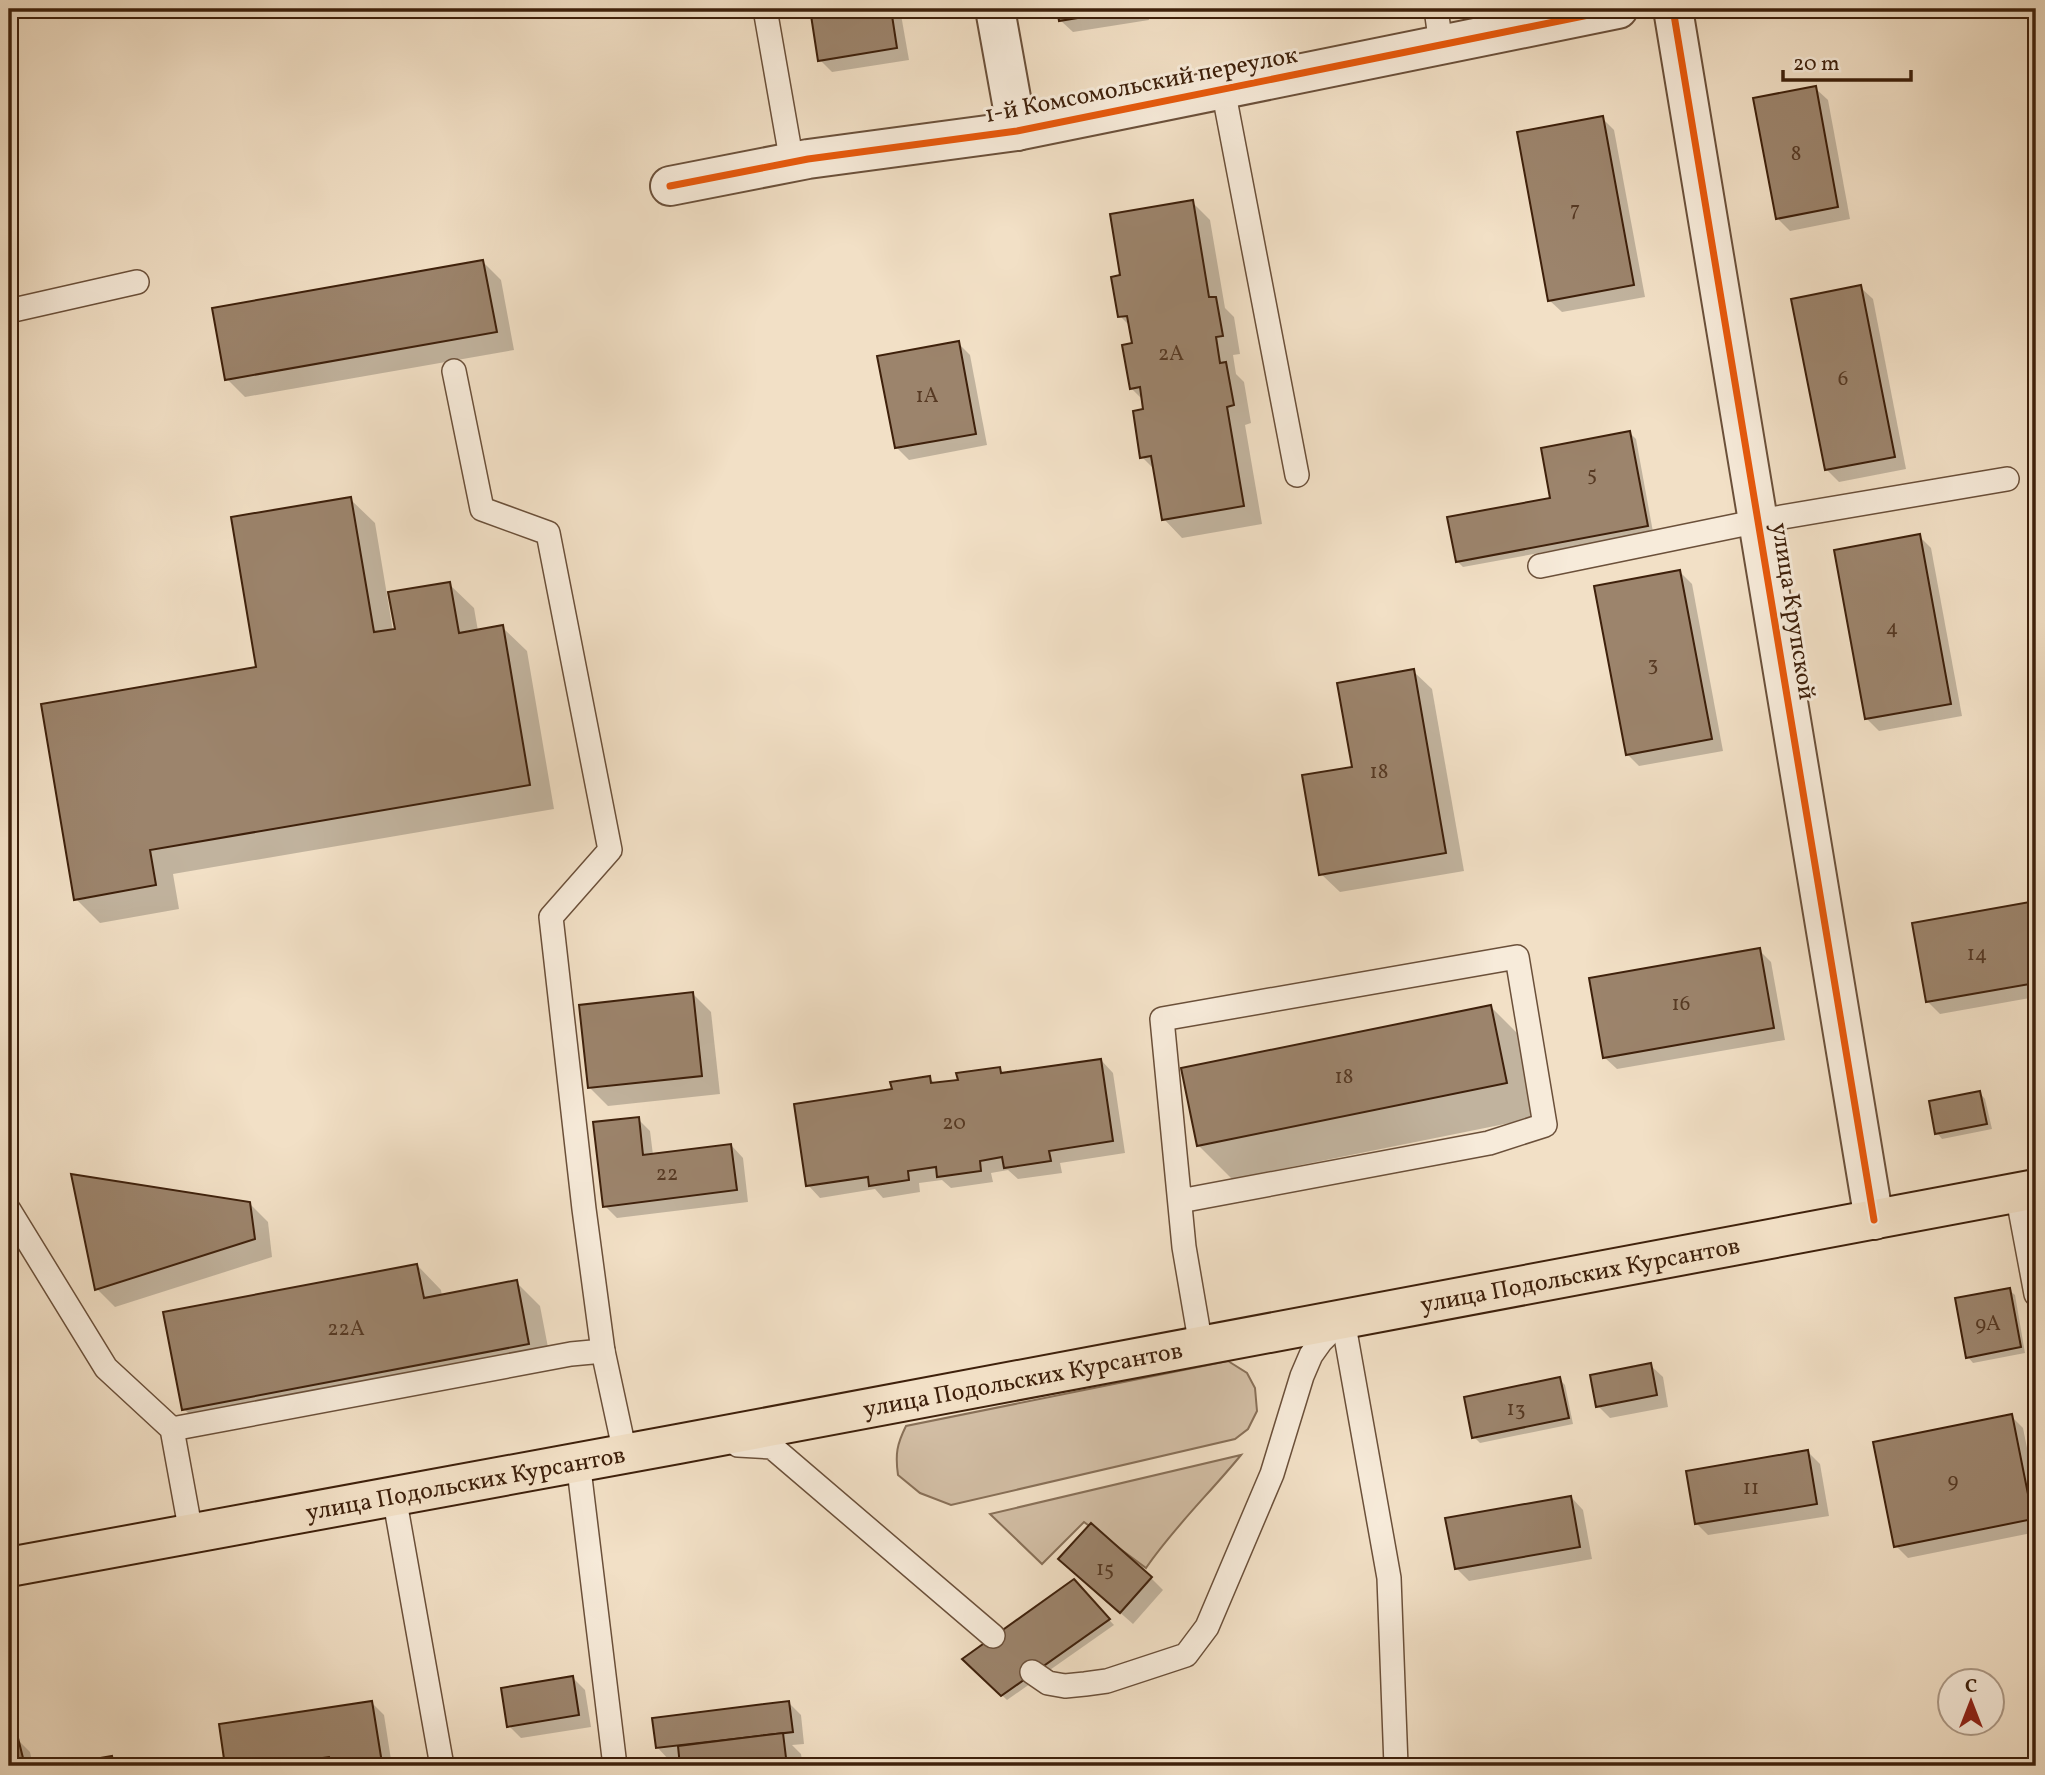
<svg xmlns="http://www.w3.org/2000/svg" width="2045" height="1775" font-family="Vollkorn,serif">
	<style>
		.green { fill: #d3bfa6; stroke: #887058; stroke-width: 2 }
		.shadow { fill: #0003 }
		.building { fill: #9c846c; stroke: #3e200b; stroke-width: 2 }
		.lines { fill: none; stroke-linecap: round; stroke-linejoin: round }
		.lane-casing { stroke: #6b503a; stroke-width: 26 }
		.street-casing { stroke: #6b503a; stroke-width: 42 }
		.primary-casing { stroke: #3e200b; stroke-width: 42 }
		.lane { stroke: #f7ebda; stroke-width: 23 }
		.street { stroke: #f7ebda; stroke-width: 38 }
		.primary { stroke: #f2e0c6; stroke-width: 38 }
		.cycleway-casing { stroke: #f7ebda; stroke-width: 11 }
		.cycleway { stroke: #e8590c; stroke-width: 7 }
		.labels { text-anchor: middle; stroke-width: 6; stroke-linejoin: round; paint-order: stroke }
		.number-label { font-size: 21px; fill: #563923 }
		.street-label { font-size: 24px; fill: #3e200b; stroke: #f7ebda }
	</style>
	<rect width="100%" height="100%" fill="#f2e0c6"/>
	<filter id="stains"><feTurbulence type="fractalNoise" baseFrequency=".00286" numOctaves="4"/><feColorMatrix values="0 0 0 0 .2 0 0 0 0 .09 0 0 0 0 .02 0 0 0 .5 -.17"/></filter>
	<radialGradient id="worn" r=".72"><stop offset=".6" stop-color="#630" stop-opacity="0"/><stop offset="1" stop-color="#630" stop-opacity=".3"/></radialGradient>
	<g class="green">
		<path d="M1228 1361 1247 1373 1255 1388 1257 1411 1248 1429 1235 1439 951 1505 920 1493 898 1475C895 1454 897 1444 906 1426Z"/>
		<path d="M1241 1455C1210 1493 1174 1527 1146 1568L1084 1522 1042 1564 990 1514Z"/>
	</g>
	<g class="shadow">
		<path d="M812 9H900L909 60 832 72 820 60Z"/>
		<path d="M1059 9H1147L1149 20 1073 32 1060 20Z"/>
		<path d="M1815 88 1828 100 1850 219 1790 231 1777 218Z"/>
		<path d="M1602 118 1614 130 1645 297 1562 312 1549 300Z"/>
		<path d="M1192 202 1210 220 1225 308 1234 317 1240 354 1233 355 1236 374 1244 382 1251 423 1245 425 1262 524 1182 538 1164 519 1155 470 1142 457 1145 411 1143 400 1131 388 1134 345 1131 327 1120 316 1122 277Z"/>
		<path d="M483 262 501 280 514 350 245 397 227 379Z"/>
		<path d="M1860 287 1873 299 1906 469 1839 482 1827 470Z"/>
		<path d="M958 343 970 355 987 445 909 460 897 448Z"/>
		<path d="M1630 433 1636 439 1653 532 1463 567 1457 561 1552 499Z"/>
		<path d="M350 499 375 523 393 631 397 630 449 584 474 608 478 631 502 627 527 651 554 809 173 874 179 909 100 923 76 899 258 668Z"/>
		<path d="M1919 536 1931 548 1962 716 1879 731 1867 719Z"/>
		<path d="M1680 572 1692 584 1723 751 1639 766 1627 754Z"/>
		<path d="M1413 671 1432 689 1464 871 1340 892 1321 874Z"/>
		<path d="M2036 903V997L1940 1014 1928 1002 1914 924Z"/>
		<path d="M1759 950 1771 962 1785 1040 1617 1069 1604 1057Z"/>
		<path d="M693 994 711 1012 720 1094 608 1106 590 1088Z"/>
		<path d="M1491 1007 1525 1041 1540 1117 1232 1179 1198 1145Z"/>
		<path d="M1101 1060 1113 1073 1125 1153 1060 1163 1062 1173 1018 1179 1008 1170 991 1173 993 1182 951 1188 942 1180 919 1183 920 1192 883 1198 875 1189 820 1198 808 1185 894 1090 929 1078 936 1084 960 1081 999 1069 1005 1075Z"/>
		<path d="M1980 1093 1985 1099 1992 1129 1942 1139 1937 1133Z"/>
		<path d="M638 1119 650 1131 653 1155 731 1145 743 1158 748 1202 617 1218 605 1206Z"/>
		<path d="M249 1203 268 1222 272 1257 115 1307 97 1289Z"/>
		<path d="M417 1265 441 1290 442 1296 516 1282 540 1306 552 1368 208 1433 184 1409Z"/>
		<path d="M2009 1290 2015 1295 2025 1353 1973 1363 1968 1357Z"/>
		<path d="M1650 1365 1663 1377 1668 1407 1610 1418 1598 1406Z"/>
		<path d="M1559 1379 1565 1385 1573 1424 1480 1443 1474 1437Z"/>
		<path d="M2011 1416 2023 1428 2036 1493V1532L1908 1558 1896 1546Z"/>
		<path d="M1808 1452 1820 1464 1829 1516 1708 1535 1696 1523Z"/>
		<path d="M1571 1497 1583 1510 1592 1559 1469 1581 1456 1568Z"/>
		<path d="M1073 1571 1151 1578 1163 1590 1133 1624Z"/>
		<path d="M1073 1582 1114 1625 1007 1700 965 1660Z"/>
		<path d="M573 1678 585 1690 591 1727 521 1738 509 1726Z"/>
		<path d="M372 1703 384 1715 392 1766H227L221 1725Z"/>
		<path d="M789 1703 801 1715 804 1744 792 1745 801 1754 803 1766H682L681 1758 669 1760 657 1747Z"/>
		<path d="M18 1740 30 1752 33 1766H9V1742Z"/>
		<path d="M111 1758 120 1766H75V1764Z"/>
	</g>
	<g class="building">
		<path d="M810 9H891L897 48 818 61Z"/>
		<path d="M1057 9H1132L1059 21Z"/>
		<path d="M1816 86 1838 207 1776 219 1753 98Z"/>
		<path d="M1603 116 1634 285 1548 301 1517 132Z"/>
		<path d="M1193 200 1209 297H1216L1223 336 1216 337 1220 363 1226 362 1234 405 1227 407 1244 506 1162 520 1151 456 1140 458 1133 411 1143 409 1140 387 1130 389 1122 345 1132 343 1127 316 1118 317 1111 277 1120 275 1110 214Z"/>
		<path d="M483 260 497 332 225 380 212 308Z"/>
		<path d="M1861 285 1895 457 1825 470 1791 299Z"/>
		<path d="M959 341 976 434 895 448 877 356Z"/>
		<path d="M1630 431 1648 526 1456 562 1447 517 1550 498 1541 448Z"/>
		<path d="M351 497 374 632 395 629 388 592 450 582 459 633 503 625 530 785 150 850 156 885 74 900 41 704 256 667 231 517Z"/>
		<path d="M1920 534 1951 704 1865 719 1834 550Z"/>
		<path d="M1680 570 1712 739 1626 755 1594 586Z"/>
		<path d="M1414 669 1446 853 1319 875 1302 775 1352 767 1337 683Z"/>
		<path d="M2036 901V983L1926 1002 1912 923Z"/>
		<path d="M1760 948 1774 1028 1603 1058 1589 978Z"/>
		<path d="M693 992 702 1076 588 1088 579 1005Z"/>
		<path d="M1491 1005 1507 1083 1197 1146 1181 1068Z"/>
		<path d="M1101 1059 1113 1141 1049 1151 1051 1161 1004 1168 1002 1157 980 1161 981 1171 937 1177 936 1167 908 1171 909 1180 869 1186 868 1177 806 1186 794 1104 892 1089 890 1082 930 1076 931 1083 958 1080 956 1073 1000 1067 1001 1073Z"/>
		<path d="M1980 1091 1987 1124 1935 1134 1929 1101Z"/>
		<path d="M639 1117 643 1155 731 1144 737 1190 603 1207 593 1122Z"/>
		<path d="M71 1174 250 1202 255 1239 95 1290Z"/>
		<path d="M417 1264 424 1298 517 1280 529 1344 182 1410 163 1312Z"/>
		<path d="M2010 1288 2021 1347 1966 1358 1955 1298Z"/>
		<path d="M1651 1363 1657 1395 1596 1407 1590 1375Z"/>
		<path d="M1560 1377 1569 1418 1472 1438 1464 1397Z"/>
		<path d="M2012 1414 2033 1519 1894 1547 1873 1442Z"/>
		<path d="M1808 1450 1817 1504 1695 1524 1686 1471Z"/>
		<path d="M1571 1496 1580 1547 1455 1569 1445 1518Z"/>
		<path d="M1091 1523 1152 1577 1120 1613 1058 1559Z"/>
		<path d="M1074 1579 1110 1619 1001 1696 962 1659Z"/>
		<path d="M573 1676 579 1715 507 1727 501 1688Z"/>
		<path d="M372 1701 382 1763 360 1766H331L329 1757 265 1766H225L219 1724Z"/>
		<path d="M789 1701 793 1732 656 1748 652 1718Z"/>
		<path d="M783 1733 787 1766H680L678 1746Z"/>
		<path d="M18 1738 25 1766H9V1741Z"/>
		<path d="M112 1756 114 1766H73L72 1763Z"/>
	</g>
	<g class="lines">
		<defs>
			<g id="lane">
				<path d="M765 9 792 163"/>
				<path d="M1436 9 1441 45"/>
				<path d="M1223 89 1297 475"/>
				<path d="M9 311 137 282"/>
				<path d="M454 371 482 509 548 533 610 850 551 917 584 1209 603 1351"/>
				<path d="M1540 566 1759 521 2007 479"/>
				<path d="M2017 1193 2036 1294"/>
				<path d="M1180 1201 1489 1143 1545 1125 1517 957 1162 1019 1184 1247 1201 1346"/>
				<path d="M9 1210 106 1368 172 1429 191 1533"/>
				<path d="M1343 1320 1389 1578 1396 1766"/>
				<path d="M172 1429 571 1354 603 1351 625 1453"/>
				<path d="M738 1445 772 1447 993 1636"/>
				<path d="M578 1461 615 1766"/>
				<path d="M394 1496 442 1766"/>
				<path d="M1032 1672 1048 1683 1065 1686 1085 1684 1107 1681 1186 1655 1207 1627 1272 1474 1302 1376 1311 1355 1321 1341 1340 1322"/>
			</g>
			<g id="street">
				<path d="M995 9 1017 131"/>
				<path d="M1673 9 1874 1220"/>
				<path d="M670 186 808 159 1017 131 1618 9"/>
			</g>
			<g id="primary">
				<path id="s1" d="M9 1567 678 1444 2036 1189"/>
			</g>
		</defs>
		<use href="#lane" class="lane-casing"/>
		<use href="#street" class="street-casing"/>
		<use href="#primary" class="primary-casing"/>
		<use href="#lane" class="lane"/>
		<use href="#street" class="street"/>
		<use href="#primary" class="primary"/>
		<defs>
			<g id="cycleway">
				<path d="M1673 9 1874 1220"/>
				<path d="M670 186 808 159 1017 131 1618 9"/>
			</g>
		</defs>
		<use href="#cycleway" class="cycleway-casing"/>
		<use href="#cycleway" class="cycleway"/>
	</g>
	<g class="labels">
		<g class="number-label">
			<text x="1796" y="160">8</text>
			<text x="1575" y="216">7</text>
			<text x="1171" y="360">2А</text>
			<text x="1843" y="385">6</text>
			<text x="927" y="402">1А</text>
			<text x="1592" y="480">5</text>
			<text x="1892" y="634">4</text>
			<text x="1653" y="670">3</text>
			<text x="1379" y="778">18</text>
			<text x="1977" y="960">14</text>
			<text x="1681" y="1010">16</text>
			<text x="1344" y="1083">18</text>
			<text x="954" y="1129">20</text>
			<text x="667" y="1180">22</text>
			<text x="1988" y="1330">9А</text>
			<text x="346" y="1335">22А</text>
			<text x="1516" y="1415">13</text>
			<text x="1953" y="1487">9</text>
			<text x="1751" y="1494">11</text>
			<text x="1105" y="1575">15</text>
		</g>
		<g class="street-label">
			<text transform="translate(1141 84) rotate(-11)" y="8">1-й Комсомольский переулок</text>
			<text transform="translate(1794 611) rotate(81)" y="8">улица Крупской</text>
			<text dy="8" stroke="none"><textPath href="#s1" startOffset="1598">улица Подольских Курсантов</textPath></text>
			<text dy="8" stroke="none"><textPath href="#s1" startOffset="1031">улица Подольских Курсантов</textPath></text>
			<text dy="8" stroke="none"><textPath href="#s1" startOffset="464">улица Подольских Курсантов</textPath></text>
		</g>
	</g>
	<rect width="2045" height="1775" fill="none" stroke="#f2e0c6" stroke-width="35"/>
	<rect x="10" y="10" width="2024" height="1754" fill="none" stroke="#3e200b" stroke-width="3.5"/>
	<rect x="18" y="18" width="2010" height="1740" fill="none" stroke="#3e200b" stroke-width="2"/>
	<g transform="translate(1971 1702)"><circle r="33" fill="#f7ebda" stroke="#ad9a87" stroke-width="2"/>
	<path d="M0-5L12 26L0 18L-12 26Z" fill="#8f2418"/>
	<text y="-10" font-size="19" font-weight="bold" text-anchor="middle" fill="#3e200b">С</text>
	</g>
	<path d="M1783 70v10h128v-10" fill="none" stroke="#3e200b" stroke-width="3.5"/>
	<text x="1793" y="70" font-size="21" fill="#3e200b" stroke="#f7ebda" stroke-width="5" paint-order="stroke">20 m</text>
	<rect width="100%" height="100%" filter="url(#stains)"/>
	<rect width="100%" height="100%" fill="url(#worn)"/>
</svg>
